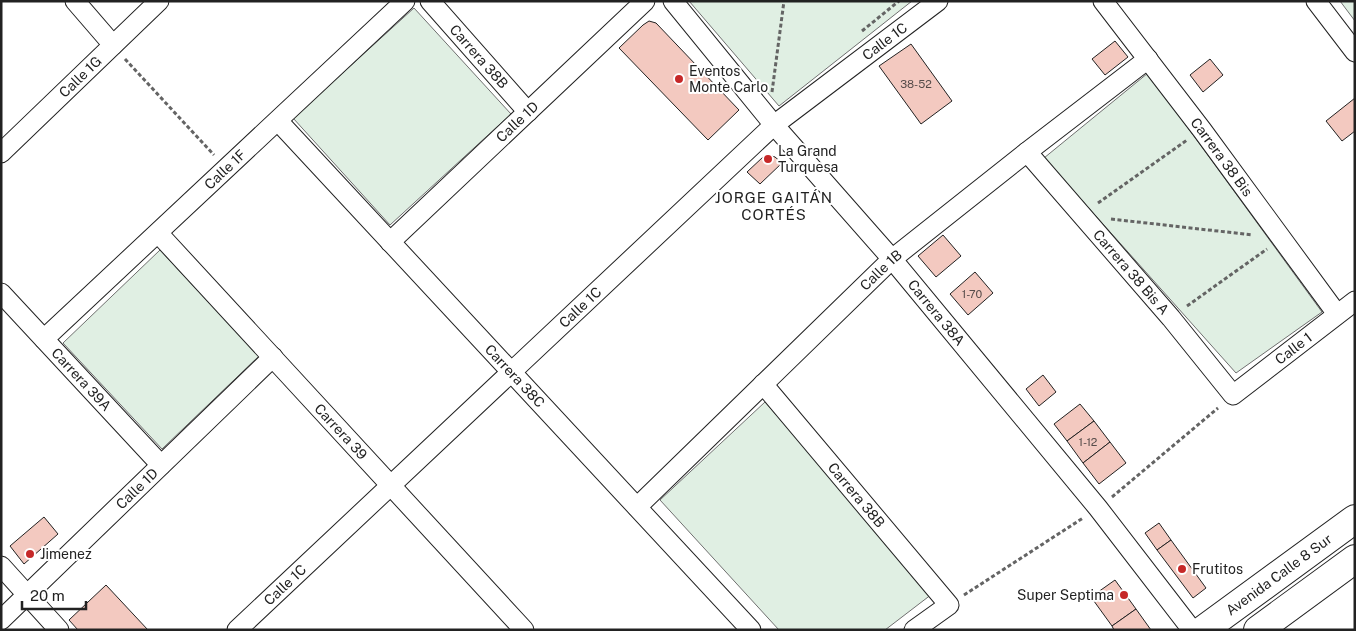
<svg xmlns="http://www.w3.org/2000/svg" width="1356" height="631" font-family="'Public Sans',sans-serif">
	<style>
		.green { fill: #e0efe3; stroke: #6f6f6f }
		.building { fill: #f3c9c0; stroke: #222 }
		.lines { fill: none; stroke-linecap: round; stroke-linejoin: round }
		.minor-casing { stroke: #222; stroke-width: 21 }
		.secondary-casing { stroke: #222; stroke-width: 30 }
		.path { stroke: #646464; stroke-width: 3; stroke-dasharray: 4 2.5; stroke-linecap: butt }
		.minor { stroke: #fff; stroke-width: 19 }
		.secondary { stroke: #fff; stroke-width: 28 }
		.poi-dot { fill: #c62828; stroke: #fff; stroke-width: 2 }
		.labels { text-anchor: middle; stroke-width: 4; stroke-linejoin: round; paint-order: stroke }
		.number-label { font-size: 11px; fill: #564c4a }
		.street-label { font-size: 14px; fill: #222; stroke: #fff }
		.poi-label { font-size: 14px; fill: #222; stroke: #fff; text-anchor: start }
		.neighbourhood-label { font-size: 15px; letter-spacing: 1px; fill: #222; stroke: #fff }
	</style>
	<rect width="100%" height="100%" fill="#fff"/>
	<g class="green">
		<path d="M689 1H912L779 106Z"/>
		<path d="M1340 1H1355V21Z"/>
		<path d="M414 8 511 114 390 225 293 118Z"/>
		<path d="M1148 73 1322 312 1236 373 1044 158Z"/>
		<path d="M160 250 259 356 162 449 63 343Z"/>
		<path d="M765 402 932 594 885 630H779L660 500Z"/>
	</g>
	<g class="building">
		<path d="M649 21 656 23 739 110 708 140 619 48 643 25Z"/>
		<path d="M1115 41 1128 57 1105 75 1092 59Z"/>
		<path d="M911 44 952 101 921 124 879 66Z"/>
		<path d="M1210 59 1223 75 1203 92 1190 75Z"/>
		<path d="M1355 98V131L1342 141 1326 121Z"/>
		<path d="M769 155 775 157 782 163 760 184 747 172 763 157Z"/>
		<path d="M943 235 961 256 936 277 918 256Z"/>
		<path d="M975 272 993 293 968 315 950 294Z"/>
		<path d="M1043 375 1056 392 1039 406 1026 389Z"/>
		<path d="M1080 404 1094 421 1067 441 1054 424Z"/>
		<path d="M1094 421 1110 442 1083 463 1067 441Z"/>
		<path d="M1110 442 1126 463 1099 484 1083 463Z"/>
		<path d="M44 517 58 534 24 564 10 546Z"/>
		<path d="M1159 523 1171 540 1157 550 1145 533Z"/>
		<path d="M1171 540 1206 588 1193 598 1157 550Z"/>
		<path d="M1115 580 1136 609 1112 626 1091 597Z"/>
		<path d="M106 585 148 630H78L69 620Z"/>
		<path d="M1136 609 1151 630H1114L1112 626Z"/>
	</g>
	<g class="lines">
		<defs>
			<g id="minor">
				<path d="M75 1 113 45"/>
				<path id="s1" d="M430 1 528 112"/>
				<path id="s2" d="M673 1 774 125 892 259 1098 508 1192 630"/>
				<path id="s3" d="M1103 1 1202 130 1337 314"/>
				<path d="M1316 1 1355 52"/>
				<path id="s4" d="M278 121 751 630"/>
				<path id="s5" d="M1027 152 1171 318 1233 395 1355 301"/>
				<path id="s6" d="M1 153 159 1"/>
				<path id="s7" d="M158 233 524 630"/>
				<path id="s8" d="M390 242 645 1"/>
				<path id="s9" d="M1 293 161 465"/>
				<path id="s10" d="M44 339 405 1"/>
				<path id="s11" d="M763 384 949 605 914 630"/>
				<path id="s12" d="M637 507 892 259 1027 152 1148 59"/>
				<path d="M1 566 59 630"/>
				<path id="s13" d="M1 620 273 357"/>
				<path id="s14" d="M237 630 774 125 938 1"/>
			</g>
			<g id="secondary">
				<path id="s15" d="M1203 630 1355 519"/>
				<path d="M1258 630 1355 559"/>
			</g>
		</defs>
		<use href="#minor" class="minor-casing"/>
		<use href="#secondary" class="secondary-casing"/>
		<g class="path">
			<path d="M862 31 899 1"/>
			<path d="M125 59 214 155"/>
			<path d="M772 92 784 1"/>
			<path d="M1098 203 1187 140"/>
			<path d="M1111 219 1253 235"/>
			<path d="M1187 306 1267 249"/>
			<path d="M1112 497 1218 408"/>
			<path d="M964 595 1083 518"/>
		</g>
		<use href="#minor" class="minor"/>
		<use href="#secondary" class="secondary"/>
	</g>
	<g class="poi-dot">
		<circle cx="679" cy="79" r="5"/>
		<circle cx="768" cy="159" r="5"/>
		<circle cx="30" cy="554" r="5"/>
		<circle cx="1182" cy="569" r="5"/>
		<circle cx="1124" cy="595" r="5"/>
	</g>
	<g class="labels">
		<g class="number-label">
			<text x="916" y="88">38-52</text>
			<text x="972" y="298">1-70</text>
			<text x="1088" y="446">1-12</text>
		</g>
		<g class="street-label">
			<text dy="5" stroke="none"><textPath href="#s14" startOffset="876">Calle 1C</textPath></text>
			<text dy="5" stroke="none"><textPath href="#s1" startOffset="74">Carrera 38B</textPath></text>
			<text dy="5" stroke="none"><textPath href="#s6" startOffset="110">Calle 1G</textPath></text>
			<text dy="5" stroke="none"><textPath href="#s8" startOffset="175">Calle 1D</textPath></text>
			<text dy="5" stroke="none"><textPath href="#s3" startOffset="196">Carrera 38 Bis</textPath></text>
			<text dy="5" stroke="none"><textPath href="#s10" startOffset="248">Calle 1F</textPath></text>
			<text dy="5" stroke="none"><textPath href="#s12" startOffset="340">Calle 1B</textPath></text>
			<text dy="5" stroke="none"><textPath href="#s5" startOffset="159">Carrera 38 Bis A</textPath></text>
			<text dy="5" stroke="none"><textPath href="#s14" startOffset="471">Calle 1C</textPath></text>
			<text dy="5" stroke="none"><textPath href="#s2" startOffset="408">Carrera 38A</textPath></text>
			<text dy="5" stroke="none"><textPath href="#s5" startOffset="395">Calle 1</textPath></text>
			<text dy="5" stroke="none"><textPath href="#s4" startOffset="348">Carrera 38C</textPath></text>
			<text dy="5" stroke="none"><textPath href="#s9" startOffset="118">Carrera 39A</textPath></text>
			<text dy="5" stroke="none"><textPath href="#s7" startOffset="270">Carrera 39</textPath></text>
			<text dy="5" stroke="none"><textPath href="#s13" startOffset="189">Calle 1D</textPath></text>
			<text dy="5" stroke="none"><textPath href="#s11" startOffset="145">Carrera 38B</textPath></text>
			<text dy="5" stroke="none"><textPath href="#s15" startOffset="94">Avenida Calle 8 Sur</textPath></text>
			<text dy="5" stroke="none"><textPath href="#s14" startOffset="66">Calle 1C</textPath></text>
		</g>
		<g class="poi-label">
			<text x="689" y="76">Eventos<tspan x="689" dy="16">Monte Carlo</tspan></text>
			<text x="778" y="156">La Grand<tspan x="778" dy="16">Turquesa</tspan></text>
			<text x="40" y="559">Jimenez</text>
			<text x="1192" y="574">Frutitos</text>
			<text x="1114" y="600" text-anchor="end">Super Septima</text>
		</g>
		<g class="neighbourhood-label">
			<text x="774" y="203">JORGE GAITÁN<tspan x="774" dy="17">CORTÉS</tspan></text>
		</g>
	</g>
	<rect width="1356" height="631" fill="none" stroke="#222222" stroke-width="5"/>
	<path d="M22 601v8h64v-8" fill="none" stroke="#222222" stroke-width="2.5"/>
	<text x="30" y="601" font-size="15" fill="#222222" stroke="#ffffff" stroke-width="4" paint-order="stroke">20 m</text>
</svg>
